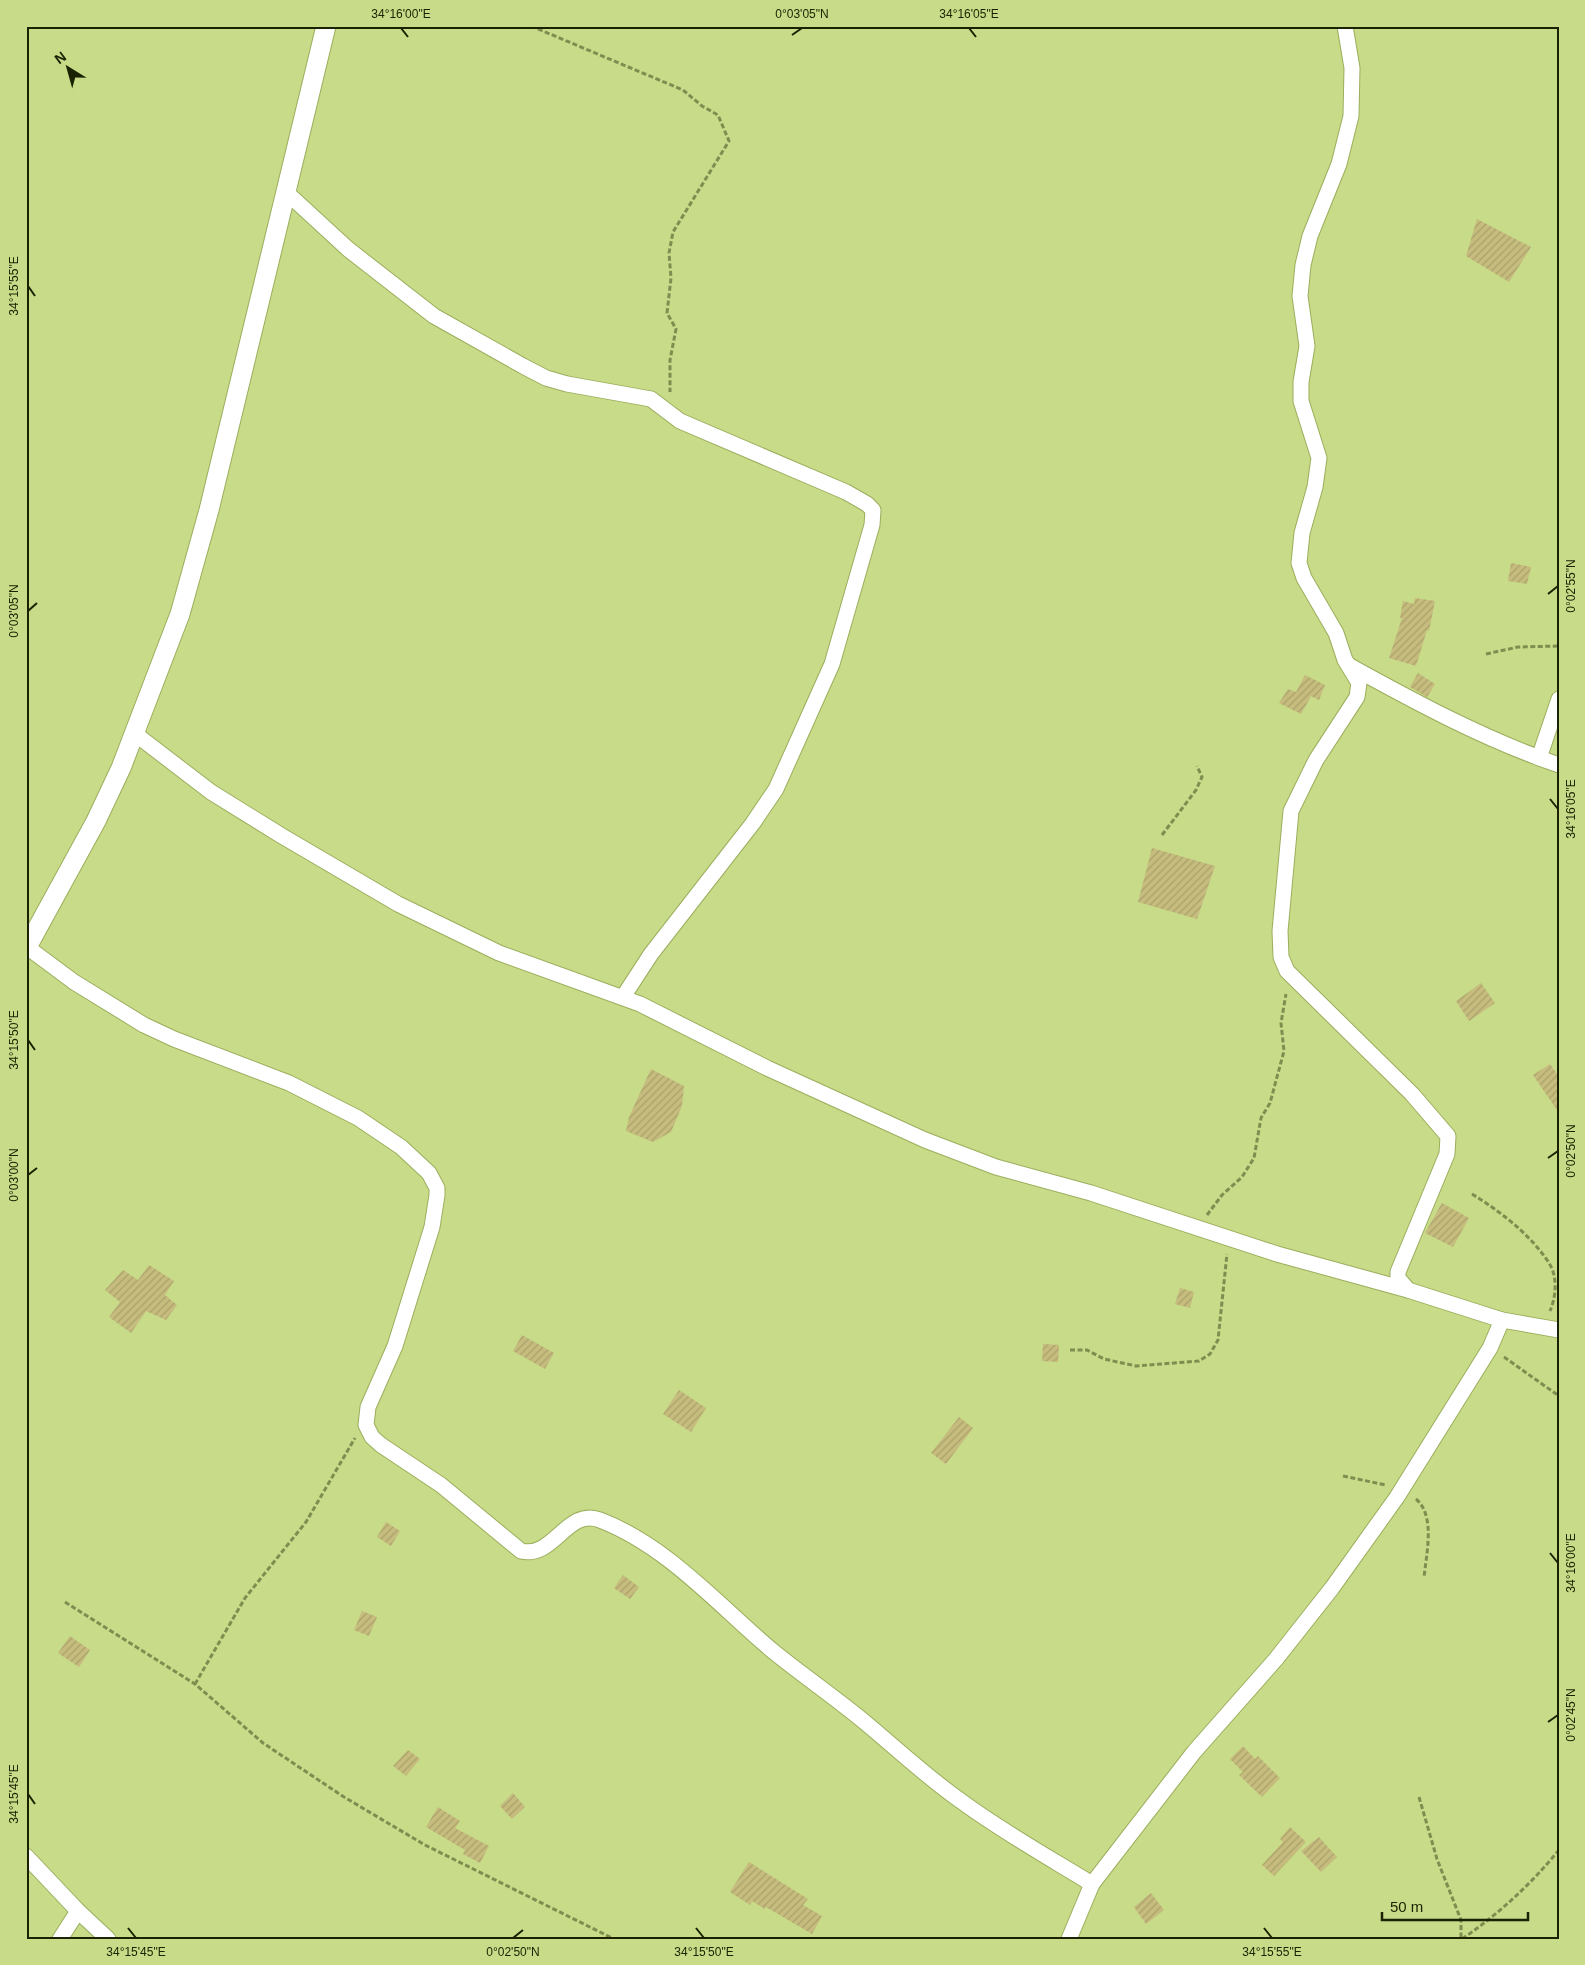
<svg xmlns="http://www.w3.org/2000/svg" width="1585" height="1965" font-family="Helvetica,sans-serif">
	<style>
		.building { fill: url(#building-hatch) }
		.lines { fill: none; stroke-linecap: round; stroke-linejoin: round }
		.minor-casing { stroke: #9bae5d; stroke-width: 17 }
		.tertiary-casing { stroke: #9bae5d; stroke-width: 21 }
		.path { stroke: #7f8e50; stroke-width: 3; stroke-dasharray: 5 2.5; stroke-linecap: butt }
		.minor { stroke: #fff; stroke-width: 15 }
		.tertiary { stroke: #fff; stroke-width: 19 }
		.ticks { fill: none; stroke: #1b2201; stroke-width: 2 }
		.neatline { fill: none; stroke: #1b2201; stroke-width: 2 }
		.ticks-label { font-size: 12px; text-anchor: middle; fill: #1b2201 }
	</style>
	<defs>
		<pattern id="building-hatch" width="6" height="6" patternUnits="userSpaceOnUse" patternTransform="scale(1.25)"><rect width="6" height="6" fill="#c6bc7e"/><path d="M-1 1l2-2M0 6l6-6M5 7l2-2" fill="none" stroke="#aaa16b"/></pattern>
	</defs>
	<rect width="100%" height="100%" fill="#c7db88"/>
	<g class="building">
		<path d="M1477 219 1531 247 1509 282 1466 256Z"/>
		<path d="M1511 563 1531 567 1527 584 1508 581Z"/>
		<path d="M1415 598 1435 601 1429 631 1427 630 1416 666 1389 658 1402 618H1400L1403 601 1414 604Z"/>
		<path d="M1418 673 1435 684 1427 697 1410 687Z"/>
		<path d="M1305 675 1325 685 1319 700 1311 696 1301 714 1279 703 1288 689 1296 692Z"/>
		<path d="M1152 848 1215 866 1197 919 1138 902Z"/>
		<path d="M1481 983 1495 1003 1469 1021 1456 1001Z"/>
		<path d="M1550 1064 1559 1077V1113L1533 1075Z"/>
		<path d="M651 1069 684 1086 682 1106 671 1132 653 1142 626 1131 629 1117Z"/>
		<path d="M1442 1203 1469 1218 1453 1247 1425 1233Z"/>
		<path d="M149 1265 174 1281 165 1295 177 1305 166 1320 146 1311 131 1333 109 1317 120 1302 105 1290 123 1270 138 1280Z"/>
		<path d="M1180 1288 1194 1292 1190 1308 1175 1304Z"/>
		<path d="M522 1335 554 1353 545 1369 513 1351Z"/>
		<path d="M1043 1344 1059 1345 1058 1362 1042 1361Z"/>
		<path d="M679 1390 706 1408 691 1432 663 1414Z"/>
		<path d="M959 1417 973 1428 946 1464 931 1453Z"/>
		<path d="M386 1522 400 1531 391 1546 377 1537Z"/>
		<path d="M623 1575 639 1587 630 1599 614 1588Z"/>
		<path d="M362 1611 377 1617 369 1636 354 1630Z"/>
		<path d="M70 1636 90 1650 79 1667 58 1653Z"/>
		<path d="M1243 1746 1255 1759 1258 1756 1280 1778 1262 1797 1239 1775 1243 1772 1230 1759Z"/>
		<path d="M408 1750 420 1759 406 1776 393 1766Z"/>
		<path d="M513 1793 525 1807 512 1819 500 1806Z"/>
		<path d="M438 1807 460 1821 455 1828 489 1846 480 1863 463 1854 465 1850 426 1827Z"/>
		<path d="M1290 1827 1306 1842 1274 1876 1262 1865 1283 1842 1280 1839Z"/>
		<path d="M1319 1837 1337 1857 1321 1872 1301 1851Z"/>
		<path d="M749 1862 808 1899 803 1905 822 1916 812 1934 766 1907 765 1909 752 1901 750 1905 730 1892Z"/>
		<path d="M1151 1893 1164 1910 1146 1924 1134 1907Z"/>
	</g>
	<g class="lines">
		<defs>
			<g id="minor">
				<path d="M1345 26 1352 68 1351 116 1339 164 1310 236 1303 265 1300 296 1307 346 1301 382V401L1319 458 1315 487 1302 533 1299 563 1304 578 1336 633 1345 660 1359 683 1357 697 1316 760 1291 811 1280 931 1281 957 1287 971 1412 1094 1448 1136 1447 1154 1398 1272V1278L1408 1290"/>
				<path d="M286 192 348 249 434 316 523 366 546 378 567 384 651 399 680 421 846 492 867 504 873 510 872 525 832 664 776 789 753 823 651 954 623 997"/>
				<path d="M1350 666C1417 703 1486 740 1559 765"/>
				<path d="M134 733 211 792 282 836 398 904 499 953 640 1004 767 1068 925 1140 996 1167 1091 1193 1277 1254 1408 1290 1502 1320 1559 1330"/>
				<path d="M1539 758 1559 699"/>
				<path d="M27 947 74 982 144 1025 174 1039 289 1083 358 1118 401 1147 429 1173 437 1188V1195L432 1227 395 1346 368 1407 366 1425 372 1437 381 1445 441 1485 521 1551C554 1559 567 1507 600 1520 668 1546 720 1607 774 1652 805 1677 837 1699 867 1724 898 1750 928 1778 961 1801 1003 1832 1048 1857 1092 1884"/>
				<path d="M26 1856 78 1911 108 1939"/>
				<path d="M60 1939 78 1911"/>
				<path d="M1069 1939 1092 1884 1194 1752 1276 1659 1332 1588 1397 1497 1490 1348 1502 1320"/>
			</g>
			<path id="tertiary" d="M26 949 96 821 121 768 180 614 209 510 326 26"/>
		</defs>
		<use href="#minor" class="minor-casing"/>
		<use href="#tertiary" class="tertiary-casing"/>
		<g class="path">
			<path d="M531 26 683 90 702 106 718 115 729 141 673 232 669 253 671 278 667 313 676 329 670 360V392"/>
			<path d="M1486 654 1518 647 1559 646"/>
			<path d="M1162 835 1196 790 1202 777 1197 766"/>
			<path d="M1472 1194C1501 1212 1530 1234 1549 1263 1558 1277 1556 1297 1550 1311"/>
			<path d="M1207 1215 1222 1195 1242 1177 1254 1158 1261 1118 1270 1103 1284 1051 1281 1023 1286 994"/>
			<path d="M1070 1350H1087L1104 1359 1136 1366 1199 1361 1210 1354 1218 1340 1227 1254"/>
			<path d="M1504 1357 1559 1396"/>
			<path d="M1343 1476 1386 1485"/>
			<path d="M1416 1499C1436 1516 1426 1555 1424 1578"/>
			<path d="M65 1602 195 1684 263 1743 344 1797 425 1845 614 1939"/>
			<path d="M195 1684 245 1598 306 1522 355 1438"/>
			<path d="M1419 1797 1437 1859 1461 1920V1939"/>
			<path d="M1462 1939C1500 1913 1530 1885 1559 1850"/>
		</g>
		<use href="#minor" class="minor"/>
		<use href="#tertiary" class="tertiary"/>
	</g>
	<path class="ticks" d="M401 28 408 37M969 28 976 37M792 35 802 28M28 286 35 296M1548 594 1558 586M28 611 37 603M1550 799 1558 809M28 1040 35 1050M1548 1158 1558 1151M28 1175 37 1168M1550 1553 1558 1563M1548 1722 1558 1715M28 1794 35 1804M128 1928 136 1938M696 1928 704 1938M1264 1928 1272 1938M513 1938 523 1930"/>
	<rect width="1585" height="1965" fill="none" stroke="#c7db88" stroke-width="55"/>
	<g transform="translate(68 68) rotate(323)" stroke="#c7db88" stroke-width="4" paint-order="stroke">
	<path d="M0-4L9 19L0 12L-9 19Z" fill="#1b2201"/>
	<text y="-8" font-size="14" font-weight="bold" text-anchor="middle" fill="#1b2201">N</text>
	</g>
	<path d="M1382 1912v8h146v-8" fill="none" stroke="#1b2201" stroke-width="2.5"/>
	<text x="1390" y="1912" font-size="15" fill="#1b2201" stroke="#c7db88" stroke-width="4" paint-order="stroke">50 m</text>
	<rect x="28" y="28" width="1530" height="1910" class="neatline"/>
	<g class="ticks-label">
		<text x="401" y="18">34°16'00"E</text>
		<text x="802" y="18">0°03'05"N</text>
		<text x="969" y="18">34°16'05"E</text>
		<text transform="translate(14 286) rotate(-90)" y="4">34°15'55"E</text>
		<text transform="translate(1571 586) rotate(-90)" y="4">0°02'55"N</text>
		<text transform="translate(14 611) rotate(-90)" y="4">0°03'05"N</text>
		<text transform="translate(1571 809) rotate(-90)" y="4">34°16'05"E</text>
		<text transform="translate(14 1040) rotate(-90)" y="4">34°15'50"E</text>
		<text transform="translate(1571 1151) rotate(-90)" y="4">0°02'50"N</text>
		<text transform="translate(14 1175) rotate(-90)" y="4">0°03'00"N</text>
		<text transform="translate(1571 1563) rotate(-90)" y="4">34°16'00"E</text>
		<text transform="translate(1571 1715) rotate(-90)" y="4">0°02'45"N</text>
		<text transform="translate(14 1794) rotate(-90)" y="4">34°15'45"E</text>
		<text x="136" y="1956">34°15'45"E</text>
		<text x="513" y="1956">0°02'50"N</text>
		<text x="704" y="1956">34°15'50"E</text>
		<text x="1272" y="1956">34°15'55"E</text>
	</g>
</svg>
